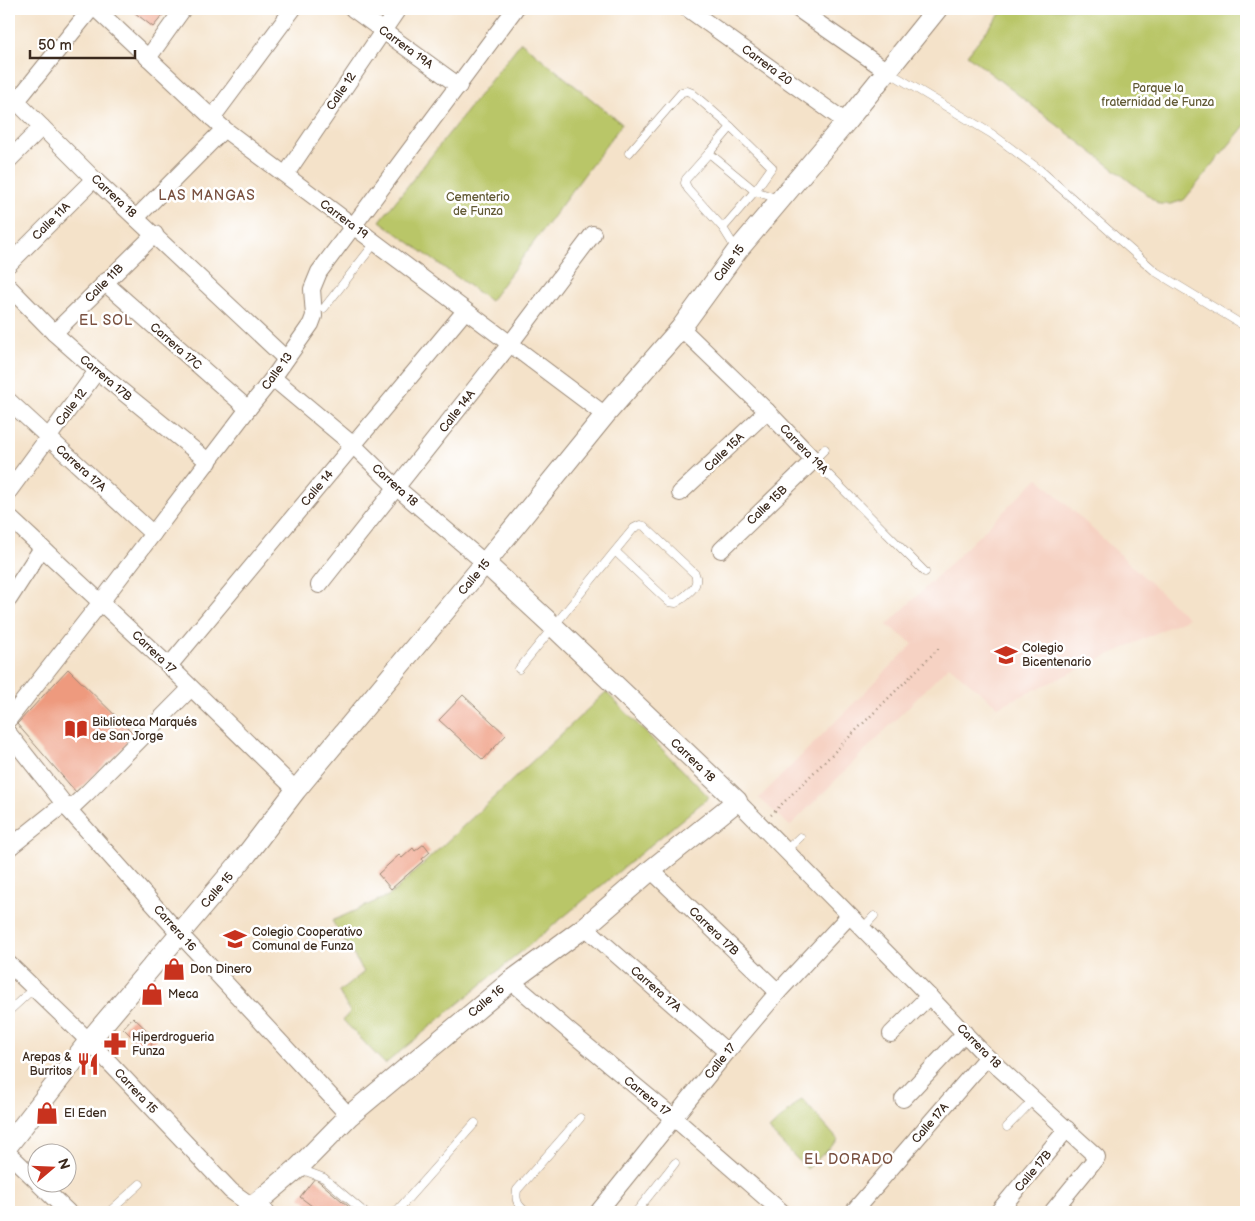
<svg xmlns="http://www.w3.org/2000/svg" width="1255" height="1221" font-family="'Balsamiq Sans',sans-serif">
	<style>
		.built { fill: #f6d2c3 }
		.green { fill: #b9c668; stroke: #7a7843 }
		.building { fill: #ee9a7e }
		.lines { fill: none; stroke-linecap: round; stroke-linejoin: round }
		.service-casing { stroke: #988674; stroke-width: 9 }
		.minor-casing { stroke: #988674; stroke-width: 18 }
		.tertiary-casing { stroke: #988674; stroke-width: 22 }
		.path { stroke: #988674; stroke-width: 2.5; stroke-dasharray: 1 4; stroke-linecap: butt }
		.service { stroke: #fff; stroke-width: 8 }
		.minor { stroke: #fff; stroke-width: 16 }
		.tertiary { stroke: #fff; stroke-width: 20 }
		.labels { text-anchor: middle; stroke-width: 5; stroke-linejoin: round; paint-order: stroke }
		.street-label { font-size: 12px; fill: #3b2a1e; stroke: #fff }
		.park-label { font-size: 12px; fill: #615934; stroke: #fff }
		.poi-label { font-size: 12px; fill: #3b2a1e; stroke: #fff; text-anchor: start }
		.neighbourhood-label { font-size: 14px; letter-spacing: 1px; fill: #7a5140; stroke: #fff }
	</style>
	<rect width="100%" height="100%" fill="#fff"/>
	<filter id="ink" filterUnits="userSpaceOnUse"><feTurbulence type="fractalNoise" baseFrequency=".02" numOctaves="2"/><feDisplacementMap in="SourceGraphic" scale="10" xChannelSelector="R" yChannelSelector="G"/><feConvolveMatrix kernelMatrix="1 2 1 2 8 2 1 2 1" color-interpolation-filters="sRGB"/></filter>
	<filter id="wash" filterUnits="userSpaceOnUse"><feTurbulence type="fractalNoise" baseFrequency=".0096" numOctaves="4" result="noise"/><feDisplacementMap in="SourceGraphic" scale="20" xChannelSelector="R" yChannelSelector="G"/><feGaussianBlur stdDeviation="1.12" result="paint"/><feColorMatrix in="noise" values="0 0 0 0 0 0 0 0 0 0 0 0 0 0 0 0 0 1.4 0 .05"/><feComposite in="paint" operator="in"/></filter>
	<g filter="url(#wash)">
		<rect width="100%" height="100%" fill="#f4e2c9"/>
		<path class="built" d="M1038 478 1188 618 998 707 949 666 790 826 759 798 913 644 887 625Z"/>
		<g class="green">
			<path d="M1004 9H1239L1246 15V124L1184 200 1171 204H1159L967 55Z"/>
			<path d="M521 42 622 124 490 301 380 221Z"/>
			<path d="M606 692 709 797 385 1064 343 1020 350 1012 339 992 364 972 332 921 390 895Z"/>
			<path d="M802 1099 838 1140 807 1169 769 1130Z"/>
		</g>
		<g id="blocks">
			<g class="building">
				<path d="M130 9H168L153 27Z"/>
				<path d="M68 669 135 735 76 792 17 724Z"/>
				<path d="M463 695 506 735 483 760 439 720Z"/>
				<path d="M424 844 430 852 422 859 423 861 391 889 378 874 399 855 402 858 413 848 415 851Z"/>
				<path d="M133 1017 156 1039 146 1051 123 1028Z"/>
				<path d="M315 1178 355 1212H320L300 1197Z"/>
			</g>
		</g>
	</g>
	<g filter="url(#ink)">
		<use href="#blocks" fill-opacity="0" stroke="#988674" stroke-width="1"/>
		<g class="lines">
			<defs>
				<g id="service">
					<path d="M887 71 992 134 1040 170 1156 272 1246 327"/>
					<path d="M731 127 772 167 755 191 723 228 736 249"/>
					<path d="M629 153 682 92 687 91 692 93 731 127 709 153 755 191 778 199"/>
					<path d="M709 153 686 179 685 183 688 189 723 228"/>
					<path d="M324 308 375 243"/>
					<path d="M825 449 814 460 925 572"/>
					<path d="M519 669 615 551 634 528 640 525 644 526 695 574C701 587 685 595 676 603L669 602 615 551"/>
					<path d="M785 851 800 837"/>
					<path d="M862 929 874 916"/>
					<path d="M9 1011 34 988"/>
					<path d="M1007 1127 1034 1099"/>
					<path d="M300 1169 324 1178 364 1212"/>
					<path d="M109 1212 140 1184"/>
					<path d="M396 1212 475 1123"/>
					<path d="M527 1212C518 1206 515 1201 517 1190L580 1118"/>
					<path d="M636 1212 675 1163"/>
				</g>
				<g id="minor">
					<path d="M96 9 224 129 605 415"/>
					<path d="M353 9 459 86"/>
					<path d="M688 9 846 122"/>
					<path d="M798 9 887 71"/>
					<path d="M148 58 183 9"/>
					<path d="M9 94 94 179 286 359"/>
					<path d="M16 102 91 9"/>
					<path d="M212 118 293 9"/>
					<path d="M9 160 42 127"/>
					<path d="M286 174 398 9"/>
					<path d="M137 217 224 129"/>
					<path d="M9 264 94 179"/>
					<path d="M104 282 248 409"/>
					<path d="M9 287 54 333 97 371 209 462"/>
					<path d="M681 328 767 411 814 460 721 550"/>
					<path d="M54 333 155 234"/>
					<path d="M273 378 353 445 397 488 485 563"/>
					<path d="M9 401 153 534"/>
					<path d="M9 491 97 371"/>
					<path d="M680 493 767 411"/>
					<path d="M9 517 169 666 296 790"/>
					<path d="M319 585 510 344 593 234"/>
					<path d="M9 599 42 548"/>
					<path d="M169 666 465 311"/>
					<path d="M9 719 101 602 248 409 273 378 311 324 314 316 312 289 319 272 515 9"/>
					<path d="M9 734 69 810 179 933 349 1116"/>
					<path d="M737 801 929 996 987 1057 1097 1157 1052 1212"/>
					<path d="M69 810 87 793 191 688"/>
					<path d="M9 848 64 804"/>
					<path d="M651 870 778 992"/>
					<path d="M585 927 727 1052"/>
					<path d="M9 964 89 1041 231 1191 252 1206 267 1212"/>
					<path d="M511 981 569 1031 674 1118 782 1212"/>
					<path d="M891 1034 929 996"/>
					<path d="M903 1099 965 1033"/>
					<path d="M9 1154 38 1182"/>
					<path d="M39 1184 68 1212"/>
					<path d="M598 1212 727 1052 778 992 849 916"/>
					<path d="M853 1212 987 1057"/>
					<path d="M998 1212 1067 1129"/>
				</g>
				<g id="tertiary">
					<path d="M9 1144 89 1041 247 854 296 790 485 563 605 415 681 328 737 251 846 122 937 9"/>
					<path d="M246 1212 298 1168 349 1116 511 981 585 927 651 870 737 801 553 626 485 563"/>
				</g>
			</defs>
			<use href="#service" class="service-casing"/>
			<use href="#minor" class="minor-casing"/>
			<use href="#tertiary" class="tertiary-casing"/>
			<path class="path" d="M771 815 940 647"/>
			<use href="#service" class="service"/>
			<use href="#minor" class="minor"/>
			<use href="#tertiary" class="tertiary"/>
		</g>
	</g>
	<defs>
		<symbol id="school-bare" viewBox="-9 -9 18 18"><path d="M0-5L7-2L0 1L-7-2ZM-4 1L0 2.5L4 1V4Q0 6-4 4Z" fill="#c8321e" stroke="#fff" stroke-width="2.5" paint-order="stroke"/></symbol>
		<symbol id="library-bare" viewBox="-9 -9 18 18"><path d="M-6-4Q-3-5.5-.7-3.5V5Q-3 3-6 4ZM6-4Q3-5.5 .7-3.5V5Q3 3 6 4Z" fill="#c8321e" stroke="#fff" stroke-width="2.5" paint-order="stroke"/></symbol>
		<symbol id="shop-bare" viewBox="-9 -9 18 18"><path d="M-5-2.5h2.3a2.7 3.5 0 0 1 5.4 0H5L5.5 6h-11ZM-1.5-2.5h3a1.5 2.3 0 0 0-3 0Z" fill="#c8321e" stroke="#fff" stroke-width="2.5" paint-order="stroke"/></symbol>
		<symbol id="pharmacy-bare" viewBox="-9 -9 18 18"><path d="M-2-6h4v4h4v4h-4v4h-4v-4h-4v-4h4Z" fill="#c8321e" stroke="#fff" stroke-width="2.5" paint-order="stroke"/></symbol>
		<symbol id="restaurant-bare" viewBox="-9 -9 18 18"><path d="M-5-6h1v4h1v-4h1v4h1v-4h1v5L-1.5 .5V6h-2V.5L-5-1ZM5-6V6H3V1.5H1.5Q1.5-4 5-6Z" fill="#c8321e" stroke="#fff" stroke-width="2.5" paint-order="stroke"/></symbol>
	</defs>
	<g fill-rule="evenodd">
		<use href="#school-bare" x="990" y="639" width="32" height="32"/>
		<use href="#library-bare" x="60" y="713" width="32" height="32"/>
		<use href="#school-bare" x="219" y="923" width="32" height="32"/>
		<use href="#shop-bare" x="158" y="953" width="32" height="32"/>
		<use href="#shop-bare" x="136" y="978" width="32" height="32"/>
		<use href="#pharmacy-bare" x="99" y="1028" width="32" height="32"/>
		<use href="#restaurant-bare" x="72" y="1048" width="32" height="32"/>
		<use href="#shop-bare" x="31" y="1097" width="32" height="32"/>
	</g>
	<g class="labels">
		<g class="street-label">
			<text transform="translate(406 47) rotate(36)" y="4">Carrera 19A</text>
			<text transform="translate(767 65) rotate(36)" y="4">Carrera 20</text>
			<text transform="translate(341 91) rotate(-56)" y="4">Calle 12</text>
			<text transform="translate(114 196) rotate(43)" y="4">Carrera 18</text>
			<text transform="translate(344 219) rotate(37)" y="4">Carrera 19</text>
			<text transform="translate(51 221) rotate(-45)" y="4">Calle 11A</text>
			<text transform="translate(729 263) rotate(-53)" y="4">Calle 15</text>
			<text transform="translate(104 283) rotate(-45)" y="4">Calle 11B</text>
			<text transform="translate(176 346) rotate(41)" y="4">Carrera 17C</text>
			<text transform="translate(277 371) rotate(-54)" y="4">Calle 13</text>
			<text transform="translate(106 378) rotate(40)" y="4">Carrera 17B</text>
			<text transform="translate(71 407) rotate(-53)" y="4">Calle 12</text>
			<text transform="translate(457 411) rotate(-52)" y="4">Calle 14A</text>
			<text transform="translate(804 449) rotate(46)" y="4">Carrera 19A</text>
			<text transform="translate(724 452) rotate(-44)" y="4">Calle 15A</text>
			<text transform="translate(81 468) rotate(42)" y="4">Carrera 17A</text>
			<text transform="translate(395 485) rotate(42)" y="4">Carrera 18</text>
			<text transform="translate(317 488) rotate(-50)" y="4">Calle 14</text>
			<text transform="translate(767 505) rotate(-44)" y="4">Calle 15B</text>
			<text transform="translate(474 577) rotate(-50)" y="4">Calle 15</text>
			<text transform="translate(154 652) rotate(44)" y="4">Carrera 17</text>
			<text transform="translate(693 760) rotate(44)" y="4">Carrera 18</text>
			<text transform="translate(217 890) rotate(-49)" y="4">Calle 15</text>
			<text transform="translate(175 928) rotate(48)" y="4">Carrera 16</text>
			<text transform="translate(714 931) rotate(44)" y="4">Carrera 17B</text>
			<text transform="translate(656 989) rotate(41)" y="4">Carrera 17A</text>
			<text transform="translate(486 1001) rotate(-40)" y="4">Calle 16</text>
			<text transform="translate(979 1046) rotate(45)" y="4">Carrera 18</text>
			<text transform="translate(720 1061) rotate(-51)" y="4">Calle 17</text>
			<text transform="translate(136 1091) rotate(47)" y="4">Carrera 15</text>
			<text transform="translate(647 1096) rotate(39)" y="4">Carrera 17</text>
			<text transform="translate(930 1123) rotate(-49)" y="4">Calle 17A</text>
			<text transform="translate(1033 1171) rotate(-50)" y="4">Calle 17B</text>
		</g>
		<g class="park-label">
			<text x="1158" y="92">Parque la<tspan x="1158" dy="14">fraternidad de Funza</tspan></text>
			<text x="478" y="201">Cementerio<tspan x="478" dy="14">de Funza</tspan></text>
		</g>
		<g class="poi-label">
			<text x="1022" y="652">Colegio<tspan x="1022" dy="14">Bicentenario</tspan></text>
			<text x="92" y="726">Biblioteca Marqués<tspan x="92" dy="14">de San Jorge</tspan></text>
			<text x="252" y="936">Colegio Cooperativo<tspan x="252" dy="14">Comunal de Funza</tspan></text>
			<text x="190" y="973">Don Dinero</text>
			<text x="168" y="998">Meca</text>
			<text x="132" y="1041">Hiperdrogueria<tspan x="132" dy="14">Funza</tspan></text>
			<text x="72" y="1061" text-anchor="end">Arepas &amp;<tspan x="72" dy="14">Burritos</tspan></text>
			<text x="64" y="1117">El Eden</text>
		</g>
		<g class="neighbourhood-label">
			<text x="207" y="200">LAS MANGAS</text>
			<text x="106" y="325">EL SOL</text>
			<text x="849" y="1164">EL DORADO</text>
		</g>
	</g>
	<rect width="1255" height="1221" fill="none" stroke="#fff" stroke-width="30"/>
	<g transform="translate(52 1168) rotate(71)"><circle r="24" fill="#ffffff" stroke="#b1aaa5"/>
	<path d="M0-4L9 19L0 12L-9 19Z" fill="#c8321e"/>
	<text y="-8" font-size="14" font-weight="bold" text-anchor="middle" fill="#3b2a1e">N</text>
	</g>
	<path d="M30 50v8h105v-8" fill="none" stroke="#3b2a1e" stroke-width="2.5"/>
	<text x="38" y="50" font-size="15" fill="#3b2a1e" stroke="#ffffff" stroke-width="4" paint-order="stroke">50 m</text>
</svg>
